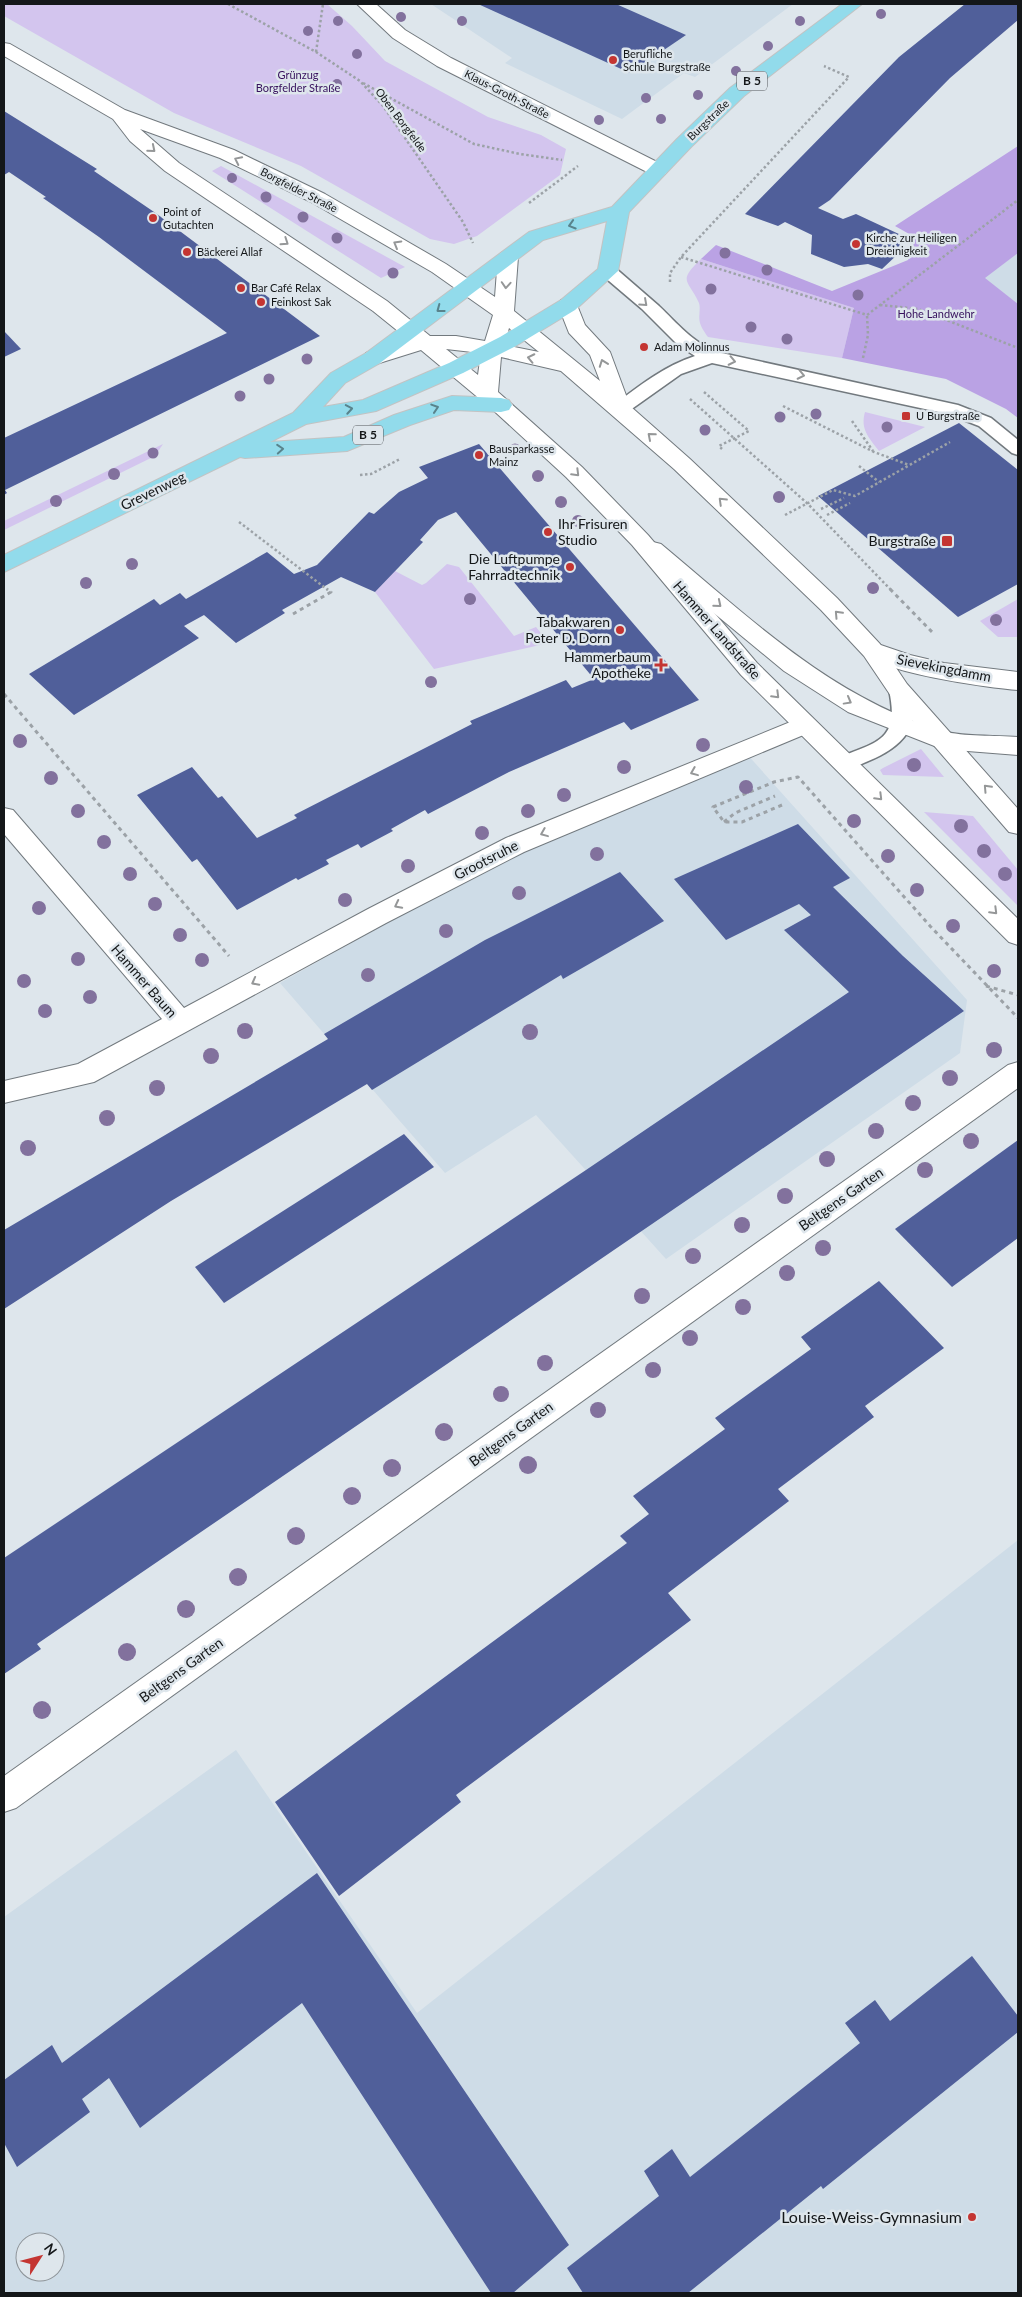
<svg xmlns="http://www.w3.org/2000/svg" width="1022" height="2297" font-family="Lato,sans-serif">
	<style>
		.built { fill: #cedce7; fill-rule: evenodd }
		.green { fill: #d3c5ee }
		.forest { fill: #baa2e4 }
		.building { fill: #505f9a }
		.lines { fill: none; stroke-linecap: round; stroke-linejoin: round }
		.service-casing { stroke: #72797e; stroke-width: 3 }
		.minor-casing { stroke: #72797e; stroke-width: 2 }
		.tertiary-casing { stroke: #72797e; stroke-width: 2 }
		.secondary-casing { stroke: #72797e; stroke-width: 2 }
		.primary-casing { stroke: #c2c3c3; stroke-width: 2 }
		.path-far1 { stroke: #9ca2a7; stroke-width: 2.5; stroke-dasharray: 2.5 2.5; stroke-linecap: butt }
		.path { stroke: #9ca2a7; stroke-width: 3; stroke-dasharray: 4 4; stroke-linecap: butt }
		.service { fill: #fff; fill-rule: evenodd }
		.minor { fill: #fff; fill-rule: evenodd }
		.tertiary { fill: #fff; fill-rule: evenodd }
		.secondary { fill: #fff; fill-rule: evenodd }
		.primary { fill: #92dbeb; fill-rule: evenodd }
		.tree { fill: #82719d }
		.oneway { stroke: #959798 }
		.oneway2 { stroke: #59838c }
		.poi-dot { fill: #c43532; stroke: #dee6ec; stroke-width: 2 }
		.labels { text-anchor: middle; stroke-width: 5; stroke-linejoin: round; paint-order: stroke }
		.far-poi-label { font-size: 11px; fill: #141719; stroke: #dee6ec; text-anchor: start }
		.far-park-label { font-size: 11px; fill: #36115d; stroke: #dee6ec }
		.far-street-label { font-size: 11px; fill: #141719; stroke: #dee6ec }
		.shield { fill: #dee6ec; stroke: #515558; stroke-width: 1 }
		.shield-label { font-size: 12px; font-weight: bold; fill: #141719 }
		.street-label { font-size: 14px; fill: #141719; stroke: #dee6ec }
		.poi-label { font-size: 14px; fill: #141719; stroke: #dee6ec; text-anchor: end }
		.near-poi-label { font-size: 16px; fill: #141719; stroke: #dee6ec; text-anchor: end }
	</style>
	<rect width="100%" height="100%" fill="#dee6ec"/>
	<g class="built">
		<path d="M431 4H793L695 77 684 73 622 119 505 63 512 58Z"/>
		<path d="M1018 253V304L984 278Z"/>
		<path d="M746 753 967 1000 960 1053 666 1259 536 1115 445 1173 280 983 517 850Z"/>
		<path d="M1018 1540V2293H4V1917L236 1750 417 2013ZM25 2242H55V2272H25Z"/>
	</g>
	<g class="green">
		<path d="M4 4H327L352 26 385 61 488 117 541 135 566 149 560 175 477 236 454 244 430 239 301 166 174 113 4 16Z"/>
		<path d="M221 166 405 267 381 278 212 171Z"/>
		<path d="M701 259 854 308 842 358 708 337C705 333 701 327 700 323 698 316 701 309 699 303 688 279 677 282 701 259Z"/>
		<path d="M865 412 925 427 879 451C869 438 860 429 865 412Z"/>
		<path d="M163 444 155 456 4 530V521Z"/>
		<path d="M447 564 459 567 514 636 536 627 549 643 434 669 375 592 395 571 422 585 426 583Z"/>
		<path d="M1018 599V637H998L980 621Z"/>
		<path d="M921 749 944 777 883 775 880 770 883 768Z"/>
		<path d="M924 812 973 816 1018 870V906Z"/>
	</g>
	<path class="forest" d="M1018 146V253L985 278 1018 304V418L1006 409 946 379 842 358 854 308 701 259 716 245 832 291 908 260 911 235 895 226Z"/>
	<g class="building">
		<path d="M478 4H616L686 35 630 73Z"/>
		<path d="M965 4H1018V20L950 78 830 200 818 208 843 219 856 214 901 235 899 253 882 269 868 264 844 267 811 254 812 235 785 222 778 226 745 214 899 57Z"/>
		<path d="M4 111 97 169 94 171 157 214 320 336 5 490 7 493 4 495V438L227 333 99 237 43 198 46 197 9 172 4 175Z"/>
		<path d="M4 331 21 349 4 357Z"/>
		<path d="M959 423 1018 470V584L958 617 818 496Z"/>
		<path d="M479 444 699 700 631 730 624 722 509 772 428 814 425 810 391 829 393 831 361 848 358 844 326 860 329 864 298 880 296 878 237 910 197 859 192 862 137 795 192 767 218 798 222 796 257 838 297 818 294 815 472 724 470 721 566 680 572 688 594 679 456 512 438 520 420 540 423 542 375 592 341 577 282 610 285 613 236 643 204 615 184 626 199 638 74 715 29 674 154 599 160 605 180 593 186 599 267 552 294 574 317 565 369 512 374 514 399 492 428 478 419 467Z"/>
		<path d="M798 824 850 878 833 887 903 956 964 1011 97 1603 37 1644 41 1649 4 1674V1558L586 1170 849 992 784 930 811 915 799 904 726 940 674 879Z"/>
		<path d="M620 872 664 921 563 979 561 975 372 1090 367 1084 171 1201 4 1309V1230L328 1039 324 1034 485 940Z"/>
		<path d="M404 1134 434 1167 224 1303 195 1267Z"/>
		<path d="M1018 1140V1238L952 1287 895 1229Z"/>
		<path d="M879 1281 944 1348 865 1406 874 1417 778 1489 789 1501 668 1593 691 1620 456 1795 461 1802 339 1896 275 1802 627 1543 620 1536 649 1514 633 1496 725 1429 715 1418 811 1349 801 1337Z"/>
		<path d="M317 1873 569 2245 513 2293H491L302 2003 140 2128 109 2078 82 2099 90 2112 17 2167 4 2143V2080L52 2045 62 2063Z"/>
		<path d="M972 1956 1018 2016V2032L823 2189 821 2186 688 2293H583L567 2268 659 2196 644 2171 672 2149 690 2177 860 2043 845 2023 875 2000 890 2021Z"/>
	</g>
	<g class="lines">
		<defs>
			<g id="service">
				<path d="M608 266 614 267C629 280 644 293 659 306 678 324 692 342 717 352L958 405 991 418 1018 440V455L1012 453 979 426 948 414 712 363 681 374 626 413 620 415 614 413 611 409 614 405C639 386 664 366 695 356L677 344 642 309 602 275 600 271 602 267Z"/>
				<path d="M899 683 906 685C928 724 900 749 866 762 856 766 848 772 837 768L834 763 837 758C878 742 900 740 889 690L892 685Z"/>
			</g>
			<g id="minor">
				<path d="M357 4H376L405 30 451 58 665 166 668 170 665 174 658 176 651 174 437 66 393 38Z"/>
				<path d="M805 716 813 719 817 725 813 731 524 852 386 923 94 1082 4 1103V1081L78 1064 162 1019 4 834V808L13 810 184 1008 368 909 506 838Z"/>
				<path d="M1018 1062V1088L16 1808 4 1812V1776L1008 1065Z"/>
			</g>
			<g id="tertiary">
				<path d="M653 542 661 544C749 617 831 698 943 731 963 737 996 735 1018 737V755L942 749 848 712 784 671 645 556 642 550 645 544Z"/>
				<path d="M872 642 910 655 944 663 1018 672V690C990 688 873 672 860 650L864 644Z"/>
			</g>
			<path id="secondary" d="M4 43 10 44 125 110 234 150 325 194 446 264 495 297 498 257 501 253 508 251 515 253 518 257 514 311 600 381 590 355 569 333 558 305 561 300 568 299 575 300 585 325 610 352 630 406 690 459 837 598 880 644 907 684 1018 809V834L1009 832 891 696 864 656 821 610 674 469 561 371 501 357 498 392 582 467 648 535 757 663 1018 919V945L1009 942 741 675 632 545 566 477 493 410 421 350 373 365 366 363 363 358 366 353 409 340 373 311 165 171 130 141 113 119 4 56ZM140 129 220 158 311 202 432 272 493 315 485 341 456 336H430L387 301 179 163ZM509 328 539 352 504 345ZM446 349 481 353 478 375Z"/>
			<path id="primary" d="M842 4H862L744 96 691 147 629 212 618 271 575 310 514 347 463 373 376 411 306 424 270 442 344 437 394 415 452 396 501 398 509 400 512 405 509 410 501 412 454 410 410 425 347 451 245 458 240 457 4 572V555L293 413 331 373 366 353 529 232 612 207 677 139 730 88ZM607 221 598 269 561 300 500 337 449 363 363 400 323 407 345 383 380 363 543 240Z"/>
		</defs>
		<use href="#service" class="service-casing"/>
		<use href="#minor" class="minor-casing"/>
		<use href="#tertiary" class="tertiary-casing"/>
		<use href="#secondary" class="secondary-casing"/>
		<use href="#primary" class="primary-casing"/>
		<g class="path-far1">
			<path d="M228 4 316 52 360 81 383 106 463 222 473 243"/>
			<path d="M316 52 323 4"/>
			<path d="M363 83 474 144 520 154 562 160"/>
			<path d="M529 203 578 166"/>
			<path d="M681 257 867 315 1018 200"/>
			<path d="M670 282V273L681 257 849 77 824 66"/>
			<path d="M880 305 918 309 1018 348"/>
			<path d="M863 358 868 335 867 315"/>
			<path d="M704 392 749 431 719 446 722 449"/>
			<path d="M690 399 808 504 891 590"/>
			<path d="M783 406 874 452 909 465"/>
			<path d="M852 421 873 451"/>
			<path d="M859 466 879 482"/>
			<path d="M360 475 371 474 400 459"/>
			<path d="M821 509 844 498"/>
			<path d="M785 515 833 490 855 496 950 442"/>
			<path d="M827 515 850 503"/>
			<path d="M239 522 328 590"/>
		</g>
		<g class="path">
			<path d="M890 589 934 634"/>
			<path d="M293 614 331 592 327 589"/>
			<path d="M4 694 229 956"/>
			<path d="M782 805 742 822H724L713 807 774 782 798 777 930 926 1018 1018"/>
			<path d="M724 822 735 813 775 796"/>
			<path d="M986 986 1018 995"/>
		</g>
		<use href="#service" class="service"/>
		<use href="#minor" class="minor"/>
		<use href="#tertiary" class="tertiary"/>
		<use href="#secondary" class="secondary"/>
		<use href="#primary" class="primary"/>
	</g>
	<g class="tree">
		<circle cx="881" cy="14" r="5"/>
		<circle cx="401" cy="17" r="5"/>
		<circle cx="338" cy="21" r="5"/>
		<circle cx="462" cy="21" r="5"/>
		<circle cx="800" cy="21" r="5"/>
		<circle cx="308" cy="31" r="5"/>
		<circle cx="768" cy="46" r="5"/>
		<circle cx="357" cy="54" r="5"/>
		<circle cx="736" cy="71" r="5"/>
		<circle cx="337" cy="84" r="5"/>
		<circle cx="698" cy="95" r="5"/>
		<circle cx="646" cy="98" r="5"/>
		<circle cx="661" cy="119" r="5"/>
		<circle cx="599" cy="120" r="5"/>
		<circle cx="232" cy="178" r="5"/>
		<circle cx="266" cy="197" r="5.5"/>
		<circle cx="303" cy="217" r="5.5"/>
		<circle cx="337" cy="238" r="5.5"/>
		<circle cx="725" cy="253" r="5.5"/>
		<circle cx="767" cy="270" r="5.5"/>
		<circle cx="393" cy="273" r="5.5"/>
		<circle cx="711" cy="289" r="5.5"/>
		<circle cx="858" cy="295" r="5.5"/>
		<circle cx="751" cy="327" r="5.5"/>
		<circle cx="787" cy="339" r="5.5"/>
		<circle cx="307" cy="359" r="5.5"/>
		<circle cx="269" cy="379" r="5.5"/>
		<circle cx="240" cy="396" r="5.5"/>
		<circle cx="816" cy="414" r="5.5"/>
		<circle cx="780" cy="417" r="5.5"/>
		<circle cx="887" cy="427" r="5.5"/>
		<circle cx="705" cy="430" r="5.5"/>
		<circle cx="515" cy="449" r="5.5"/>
		<circle cx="153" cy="453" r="5.5"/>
		<circle cx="114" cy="474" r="6"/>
		<circle cx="538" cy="476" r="6"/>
		<circle cx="779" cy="497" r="6"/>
		<circle cx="56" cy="501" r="6"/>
		<circle cx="561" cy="502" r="6"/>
		<circle cx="578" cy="521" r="6"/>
		<circle cx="132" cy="564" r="6"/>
		<circle cx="86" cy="583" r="6"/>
		<circle cx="873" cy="588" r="6"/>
		<circle cx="470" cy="599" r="6"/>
		<circle cx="996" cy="620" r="6"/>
		<circle cx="431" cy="682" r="6"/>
		<circle cx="20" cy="741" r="7"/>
		<circle cx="703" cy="745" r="7"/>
		<circle cx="914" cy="765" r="7"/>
		<circle cx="624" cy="767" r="7"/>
		<circle cx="51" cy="778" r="7"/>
		<circle cx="746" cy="787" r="7"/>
		<circle cx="564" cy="795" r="7"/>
		<circle cx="78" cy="811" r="7"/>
		<circle cx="528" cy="811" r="7"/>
		<circle cx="854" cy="821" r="7"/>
		<circle cx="961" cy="826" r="7"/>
		<circle cx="482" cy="833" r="7"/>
		<circle cx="104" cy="842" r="7"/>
		<circle cx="984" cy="851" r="7"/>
		<circle cx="597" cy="854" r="7"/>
		<circle cx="888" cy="856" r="7"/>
		<circle cx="408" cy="866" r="7"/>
		<circle cx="130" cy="874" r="7"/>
		<circle cx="1005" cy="874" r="7"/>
		<circle cx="917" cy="890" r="7"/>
		<circle cx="519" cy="893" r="7"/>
		<circle cx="345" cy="900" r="7"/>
		<circle cx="155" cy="904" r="7"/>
		<circle cx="39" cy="908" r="7"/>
		<circle cx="953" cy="926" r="7"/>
		<circle cx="446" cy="931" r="7"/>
		<circle cx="180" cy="935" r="7"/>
		<circle cx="78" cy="959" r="7"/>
		<circle cx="202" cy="960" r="7"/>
		<circle cx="994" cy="971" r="7"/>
		<circle cx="368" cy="975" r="7"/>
		<circle cx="24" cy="981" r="7"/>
		<circle cx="90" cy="997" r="7"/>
		<circle cx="45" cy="1011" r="7"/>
		<circle cx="245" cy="1031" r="8"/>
		<circle cx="530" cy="1032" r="8"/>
		<circle cx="994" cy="1050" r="8"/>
		<circle cx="211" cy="1056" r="8"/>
		<circle cx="950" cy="1078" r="8"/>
		<circle cx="157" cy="1088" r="8"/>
		<circle cx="913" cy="1103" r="8"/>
		<circle cx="107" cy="1118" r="8"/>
		<circle cx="876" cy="1131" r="8"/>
		<circle cx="971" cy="1141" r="8"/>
		<circle cx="28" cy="1148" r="8"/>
		<circle cx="827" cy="1159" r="8"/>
		<circle cx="925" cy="1170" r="8"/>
		<circle cx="785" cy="1196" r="8"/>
		<circle cx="742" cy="1225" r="8"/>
		<circle cx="823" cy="1248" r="8"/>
		<circle cx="693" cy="1256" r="8"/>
		<circle cx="787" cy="1273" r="8"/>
		<circle cx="642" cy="1296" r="8"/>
		<circle cx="743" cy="1307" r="8"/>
		<circle cx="690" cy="1338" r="8"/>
		<circle cx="545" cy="1363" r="8"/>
		<circle cx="653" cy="1370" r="8"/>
		<circle cx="501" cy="1394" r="8"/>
		<circle cx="598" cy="1410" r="8"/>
		<circle cx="444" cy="1432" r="9"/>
		<circle cx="528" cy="1465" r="9"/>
		<circle cx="392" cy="1468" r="9"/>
		<circle cx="352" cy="1496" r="9"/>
		<circle cx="296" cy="1536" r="9"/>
		<circle cx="238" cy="1577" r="9"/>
		<circle cx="186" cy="1609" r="9"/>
		<circle cx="127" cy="1652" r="9"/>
		<circle cx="42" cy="1710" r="9"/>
	</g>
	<defs><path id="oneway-chevron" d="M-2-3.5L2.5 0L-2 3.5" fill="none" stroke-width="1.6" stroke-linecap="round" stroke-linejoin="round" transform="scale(1.25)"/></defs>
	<g class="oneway">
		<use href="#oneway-chevron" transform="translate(152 149) rotate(40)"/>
		<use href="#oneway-chevron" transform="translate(238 160) rotate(-154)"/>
		<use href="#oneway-chevron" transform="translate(285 242) rotate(34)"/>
		<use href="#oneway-chevron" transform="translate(397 244) rotate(-150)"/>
		<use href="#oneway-chevron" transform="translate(506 285) rotate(94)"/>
		<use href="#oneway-chevron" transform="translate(644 303) rotate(42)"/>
		<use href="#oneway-chevron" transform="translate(531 358) rotate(-168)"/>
		<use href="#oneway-chevron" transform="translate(732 361) rotate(12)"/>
		<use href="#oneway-chevron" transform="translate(603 363) rotate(-110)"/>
		<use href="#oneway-chevron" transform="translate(801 375) rotate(12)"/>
		<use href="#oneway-chevron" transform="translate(651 436) rotate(-139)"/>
		<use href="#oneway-chevron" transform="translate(576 473) rotate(45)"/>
		<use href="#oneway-chevron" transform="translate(722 501) rotate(-136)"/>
		<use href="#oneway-chevron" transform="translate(718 604) rotate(40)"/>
		<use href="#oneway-chevron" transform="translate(838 614) rotate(-133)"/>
		<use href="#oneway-chevron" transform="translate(776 695) rotate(45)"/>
		<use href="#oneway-chevron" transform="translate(848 701) rotate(29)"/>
		<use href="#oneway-chevron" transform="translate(694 772) rotate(158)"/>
		<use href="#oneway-chevron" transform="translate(987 788) rotate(-133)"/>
		<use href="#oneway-chevron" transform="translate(879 797) rotate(45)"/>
		<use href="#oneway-chevron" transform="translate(544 833) rotate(158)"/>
		<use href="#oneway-chevron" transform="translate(398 905) rotate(153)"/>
		<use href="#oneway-chevron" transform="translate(994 911) rotate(45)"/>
		<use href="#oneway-chevron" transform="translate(255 982) rotate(152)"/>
	</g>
	<g class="oneway2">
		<use href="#oneway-chevron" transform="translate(572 225) rotate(163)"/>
		<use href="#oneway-chevron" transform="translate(440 309) rotate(143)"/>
		<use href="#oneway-chevron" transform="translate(435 408) rotate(-18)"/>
		<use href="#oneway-chevron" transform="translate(349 409) rotate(-10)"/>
		<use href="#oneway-chevron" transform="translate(280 449) rotate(-4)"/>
	</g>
	<g class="poi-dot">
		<circle cx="613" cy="60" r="5"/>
		<circle cx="153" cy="218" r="5"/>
		<circle cx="856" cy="244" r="5"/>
		<circle cx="187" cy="252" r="5"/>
		<circle cx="241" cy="288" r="5"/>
		<circle cx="261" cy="302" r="5"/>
		<circle cx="644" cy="347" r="5"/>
		<rect x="901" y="411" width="10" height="10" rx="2.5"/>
		<circle cx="479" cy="455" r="5"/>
		<circle cx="548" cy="532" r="5"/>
		<rect x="941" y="535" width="12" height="12" rx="2.5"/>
		<circle cx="570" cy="567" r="5"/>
		<circle cx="620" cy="630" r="5"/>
		<path d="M658.5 657.5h5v5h5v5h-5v5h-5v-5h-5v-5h5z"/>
		<circle cx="972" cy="2217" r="5"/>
	</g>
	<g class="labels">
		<g class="far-poi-label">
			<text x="623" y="58">Berufliche<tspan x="623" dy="13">Schule Burgstraße</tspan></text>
			<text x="163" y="216">Point of<tspan x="163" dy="13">Gutachten</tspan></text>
			<text x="866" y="242">Kirche zur Heiligen<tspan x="866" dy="13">Dreieinigkeit</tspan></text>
			<text x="197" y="256">Bäckerei Allaf</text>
			<text x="251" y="292">Bar Café Relax</text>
			<text x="271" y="306">Feinkost Sak</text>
			<text x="654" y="351">Adam Molinnus</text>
			<text x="916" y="420">U Burgstraße</text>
			<text x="489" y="453">Bausparkasse<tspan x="489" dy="13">Mainz</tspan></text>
		</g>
		<g class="far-park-label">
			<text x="298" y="79">Grünzug<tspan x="298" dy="13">Borgfelder Straße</tspan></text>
			<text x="936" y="318">Hohe Landwehr</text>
		</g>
		<g class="far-street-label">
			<text transform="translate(507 94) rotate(27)" y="4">Klaus-Groth-Straße</text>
			<text transform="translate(401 120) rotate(53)" y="4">Oben Borgfelde</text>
			<text transform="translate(708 120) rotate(-44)" y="4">Burgstraße</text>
			<text transform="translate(299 190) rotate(27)" y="4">Borgfelder Straße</text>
		</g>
		<g class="shield">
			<rect x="737" y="71.5" width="30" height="19" rx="4"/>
			<rect x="353" y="425.5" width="30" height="19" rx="4"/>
		</g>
		<g class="shield-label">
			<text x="752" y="85">B 5</text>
			<text x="368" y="439">B 5</text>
		</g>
		<g class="street-label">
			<text transform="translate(153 491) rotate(-26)" y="5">Grevenweg</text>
			<text transform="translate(717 630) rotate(49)" y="5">Hammer Landstraße</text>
			<text transform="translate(944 668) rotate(11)" y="5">Sievekingdamm</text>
			<text transform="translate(486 860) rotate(-27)" y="5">Grootsruhe</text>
			<text transform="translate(144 981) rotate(49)" y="5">Hammer Baum</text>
			<text transform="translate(841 1199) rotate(-35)" y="5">Beltgens Garten</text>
			<text transform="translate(511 1434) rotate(-36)" y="5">Beltgens Garten</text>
			<text transform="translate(181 1670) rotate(-36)" y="5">Beltgens Garten</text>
		</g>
		<g class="poi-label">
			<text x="558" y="529" text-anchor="start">Ihr Frisuren<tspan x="558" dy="16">Studio</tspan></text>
			<text x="936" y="546">Burgstraße</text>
			<text x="560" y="564">Die Luftpumpe<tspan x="560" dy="16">Fahrradtechnik</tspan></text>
			<text x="610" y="627">Tabakwaren<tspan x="610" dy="16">Peter D. Dorn</tspan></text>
			<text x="651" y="662">Hammerbaum<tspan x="651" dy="16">Apotheke</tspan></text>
		</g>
		<g class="near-poi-label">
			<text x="962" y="2223">Louise-Weiss-Gymnasium</text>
		</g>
	</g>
	<rect width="1022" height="2297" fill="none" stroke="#141719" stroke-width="10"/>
	<g transform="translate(40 2257) rotate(54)"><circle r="24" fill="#dee6ec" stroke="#8d9398"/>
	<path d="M0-4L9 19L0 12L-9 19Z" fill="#c43532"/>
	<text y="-8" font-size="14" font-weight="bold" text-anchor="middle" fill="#141719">N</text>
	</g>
</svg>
